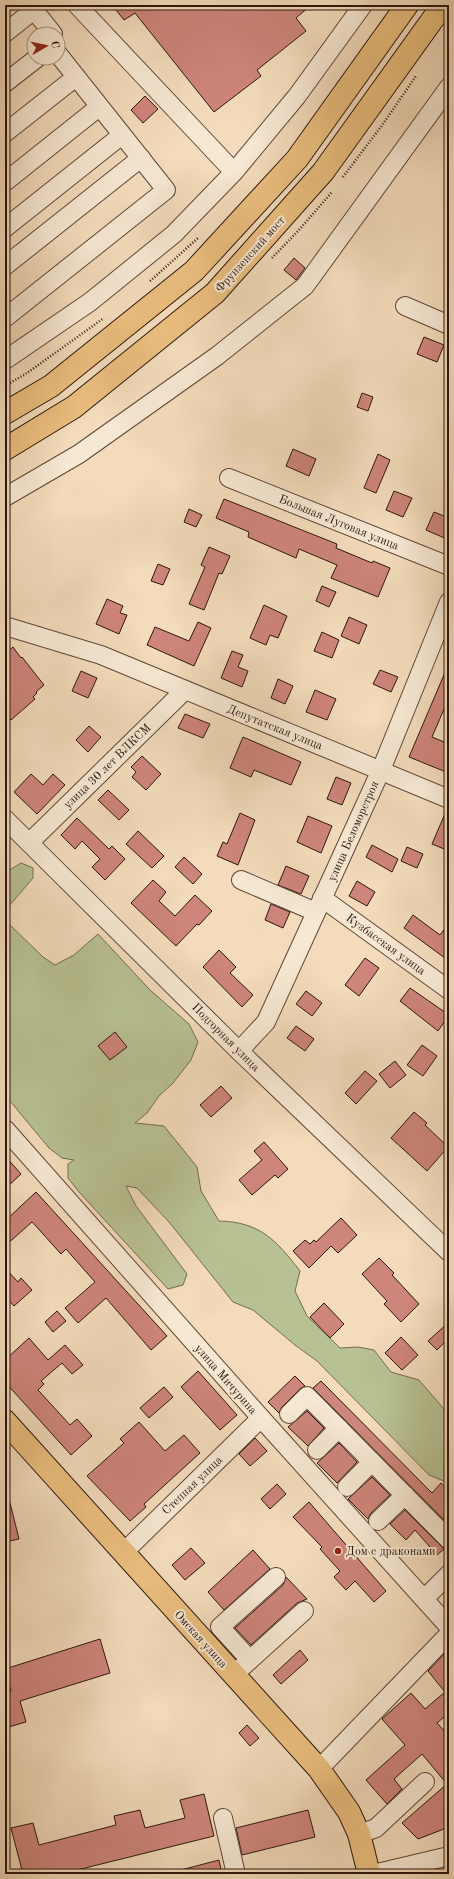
<svg xmlns="http://www.w3.org/2000/svg" width="454" height="1879" font-family="'Old Standard TT',serif">
	<style>
		.green { fill: #b8c192; stroke: #726c50 }
		.building { fill: #ce857b; stroke: #2c160e }
		.lines { fill: none; stroke-linecap: round; stroke-linejoin: round }
		.minor-casing { stroke: #5e4739; stroke-width: 20 }
		.major-casing { stroke: #2c160e; stroke-width: 24 }
		.path { stroke: #2c160e; stroke-width: 2.5; stroke-dasharray: 1 2; stroke-linecap: butt }
		.minor { stroke: #f7e8d3; stroke-width: 18 }
		.major { stroke: #eabe7e; stroke-width: 22 }
		.poi-dot { fill: #8f2418; stroke: #f7e8d3; stroke-width: 1.5 }
		.labels { text-anchor: middle; stroke-width: 4; stroke-linejoin: round; paint-order: stroke }
		.street-label { font-size: 12px; fill: #2c160e; stroke: #f7e8d3 }
		.poi-label { font-size: 12px; fill: #2c160e; stroke: #f7e8d3; text-anchor: start }
	</style>
	<rect width="100%" height="100%" fill="#f3dbbb"/>
	<filter id="stains"><feTurbulence type="fractalNoise" baseFrequency=".005" numOctaves="4"/><feColorMatrix values="0 0 0 0 .2 0 0 0 0 .09 0 0 0 0 .02 0 0 0 .5 -.17"/></filter>
	<radialGradient id="worn" r=".72"><stop offset=".6" stop-color="#630" stop-opacity="0"/><stop offset="1" stop-color="#630" stop-opacity=".3"/></radialGradient>
	<path class="green" d="M21 863 33 868V878L9 906 7 922 43 957 55 965 74 955 98 934 150 990 189 1024 198 1042 191 1060 173 1083 159 1096 147 1113 135 1123 164 1126 197 1167 201 1191 219 1221C260 1222 276 1240 300 1271L295 1291 307 1316 340 1348 358 1347 374 1350 391 1372 419 1380 449 1415V1483L429 1475 317 1361 295 1345 253 1310 233 1302 169 1222 137 1188 126 1186 136 1206 187 1274 183 1285 168 1289 79 1192 68 1178V1164L74 1160 62 1158 49 1148 5 1095V873Z"/>
	<g class="building">
		<path d="M112 5H311L296 18 306 31 257 70 261 76 214 112 135 13 124 20Z"/>
		<path d="M145 96 158 109 143 123 131 110Z"/>
		<path d="M294 258 305 268 296 280 284 270Z"/>
		<path d="M424 337 444 345 437 362 417 354Z"/>
		<path d="M362 393 373 397 368 411 357 407Z"/>
		<path d="M293 449 316 459 309 476 286 466Z"/>
		<path d="M378 454 390 460 376 493 364 488Z"/>
		<path d="M394 491 412 498 403 517 386 510Z"/>
		<path d="M224 499 337 544 336 548 372 563 373 561 390 568 378 597 331 578 337 565 299 549 296 558 248 537 249 532 216 518Z"/>
		<path d="M189 509 202 515 196 527 184 522Z"/>
		<path d="M434 512 449 518V540L426 530Z"/>
		<path d="M209 547 230 556 222 574 219 573 204 610 189 604 205 567 201 565Z"/>
		<path d="M158 564 170 569 163 585 151 581Z"/>
		<path d="M322 586 336 592 329 607 316 601Z"/>
		<path d="M107 599 123 606 120 613 127 615 119 634 96 624Z"/>
		<path d="M264 605 287 616 278 638 270 635 266 645 250 638Z"/>
		<path d="M349 617 367 625 359 644 341 636Z"/>
		<path d="M198 622 211 628 194 666 147 645 155 627 189 641Z"/>
		<path d="M322 632 339 640 332 658 314 651Z"/>
		<path d="M13 647 21 658 22 657 44 685 36 692 37 693 33 697 35 699 11 720 5 713V654Z"/>
		<path d="M232 651 243 655 238 667 248 671 242 687 221 678Z"/>
		<path d="M449 663V708L445 707 432 737 449 744V765L446 772 409 757Z"/>
		<path d="M380 670 398 677 391 692 373 684Z"/>
		<path d="M81 671 97 678 88 698 72 691Z"/>
		<path d="M278 679 293 686 285 704 271 698Z"/>
		<path d="M315 690 336 699 327 720 306 712Z"/>
		<path d="M185 714 210 724 203 738 178 728Z"/>
		<path d="M89 726 101 737 88 752 76 740Z"/>
		<path d="M243 737 301 762 291 785 254 770 251 777 230 768Z"/>
		<path d="M142 756 161 774 146 790 132 777 136 772 131 767Z"/>
		<path d="M31 774 43 785 53 774 65 785 37 814 14 792Z"/>
		<path d="M336 777 351 783 342 805 327 799Z"/>
		<path d="M108 790 129 810 119 820 98 800Z"/>
		<path d="M447 809H449V851L432 844Z"/>
		<path d="M240 813 255 820 238 865 217 856 223 842 227 844Z"/>
		<path d="M308 816 332 826 321 853 297 842Z"/>
		<path d="M77 818 109 849 112 846 125 859 105 880 92 867 100 859 82 841 75 849 61 835Z"/>
		<path d="M138 831 164 856 152 868 126 844Z"/>
		<path d="M372 845 398 859 392 872 366 857Z"/>
		<path d="M407 847 423 854 417 868 401 861Z"/>
		<path d="M184 857 202 874 193 884 175 867Z"/>
		<path d="M286 866 309 876 301 894 278 885Z"/>
		<path d="M153 880 166 892 159 901 175 916 195 895 212 911 199 925 197 924 176 946 131 903Z"/>
		<path d="M357 881 375 892 367 906 349 896Z"/>
		<path d="M271 904 290 912 283 928 265 920Z"/>
		<path d="M413 915 440 935 449 923V961L404 928Z"/>
		<path d="M219 950 236 967 230 973 253 995 242 1007 203 967Z"/>
		<path d="M365 958 379 968 359 996 345 985Z"/>
		<path d="M410 988 449 1015 438 1031 400 1001Z"/>
		<path d="M306 991 322 1003 312 1016 296 1004Z"/>
		<path d="M296 1026 314 1039 305 1051 287 1038Z"/>
		<path d="M115 1032 127 1047 110 1060 98 1046Z"/>
		<path d="M422 1045 437 1056 423 1076 407 1065Z"/>
		<path d="M395 1061 406 1075 390 1088 379 1074Z"/>
		<path d="M365 1071 377 1081 356 1104 345 1093Z"/>
		<path d="M221 1086 232 1098 211 1117 200 1105Z"/>
		<path d="M414 1112 427 1123 425 1125 448 1147 427 1171 391 1138Z"/>
		<path d="M264 1142 288 1169 278 1178 275 1175 252 1195 239 1180 262 1160 254 1151Z"/>
		<path d="M5 1156 21 1174 5 1189Z"/>
		<path d="M36 1192 167 1336 151 1350 106 1298 78 1323 65 1308 95 1282 66 1249 61 1254 34 1224 32 1222 5 1246V1221Z"/>
		<path d="M341 1218 357 1235 338 1253 331 1246 309 1268 293 1251 305 1240 310 1244 314 1240 316 1242Z"/>
		<path d="M379 1258 394 1273 392 1275 419 1304 401 1322 384 1304 387 1301 362 1274Z"/>
		<path d="M5 1268 18 1282 21 1278 32 1290 14 1306 5 1296Z"/>
		<path d="M324 1303 344 1324 330 1338 310 1317Z"/>
		<path d="M57 1311 66 1321 53 1332 45 1322Z"/>
		<path d="M449 1322V1338L437 1350 428 1341Z"/>
		<path d="M401 1337 418 1355 402 1370 385 1353Z"/>
		<path d="M29 1338 48 1360 65 1345 83 1365 72 1374 62 1363 41 1381 44 1384 38 1390 70 1425 77 1419 92 1436 71 1455 5 1382V1360Z"/>
		<path d="M198 1371 237 1415 220 1430 181 1387Z"/>
		<path d="M295 1376 305 1386 300 1389 282 1407 279 1413 268 1402Z"/>
		<path d="M321 1381 432 1493 441 1483 449 1491V1525L313 1388Z"/>
		<path d="M164 1387 173 1397 149 1418 140 1408Z"/>
		<path d="M307 1411 324 1428 308 1446 288 1427Z"/>
		<path d="M139 1422 165 1451 184 1435 200 1453 144 1504 146 1507 130 1521 87 1476 124 1443 120 1439Z"/>
		<path d="M255 1438 267 1451 250 1466 239 1454Z"/>
		<path d="M339 1443 357 1462 337 1483 317 1463Z"/>
		<path d="M372 1477 390 1495 371 1513 368 1519 348 1499Z"/>
		<path d="M277 1484 286 1494 270 1509 261 1499Z"/>
		<path d="M9 1499 19 1539 5 1542V1500Z"/>
		<path d="M309 1502 386 1591 374 1602 355 1581 346 1590 334 1577 340 1571 320 1549 322 1547 293 1517Z"/>
		<path d="M405 1510 444 1549 437 1555 415 1530 406 1540 390 1524Z"/>
		<path d="M191 1548 205 1563 185 1580 172 1565Z"/>
		<path d="M253 1550 270 1569 224 1610 208 1592Z"/>
		<path d="M286 1577 307 1599 297 1603 251 1645 235 1628 283 1585Z"/>
		<path d="M100 1639 110 1673 20 1701 26 1722 5 1728V1693L11 1691 5 1669Z"/>
		<path d="M449 1649V1713L437 1723 449 1736V1827L418 1839 402 1823 447 1784 422 1754 394 1779 402 1789 387 1804 366 1780 405 1745 382 1719 411 1693 425 1709 445 1692 428 1671Z"/>
		<path d="M300 1650 308 1660 281 1684 273 1675Z"/>
		<path d="M247 1725 259 1738 250 1746 239 1733Z"/>
		<path d="M204 1794 214 1836 61 1874H23L11 1828 33 1823 39 1845 116 1825 114 1816 140 1810 145 1828 185 1818 180 1800Z"/>
		<path d="M308 1810 315 1837 242 1855 236 1828Z"/>
		<path d="M219 1860 222 1874H182L181 1870Z"/>
	</g>
	<g class="lines">
		<defs>
			<g id="minor">
				<path d="M30 5 53 34"/>
				<path d="M77 5 234 172"/>
				<path d="M5 33 34 10"/>
				<path d="M5 83 37 58"/>
				<path d="M5 133 76 77"/>
				<path d="M5 182 99 107"/>
				<path d="M5 228 122 135"/>
				<path d="M5 266 141 158"/>
				<path d="M405 306 449 325"/>
				<path d="M5 318 166 190 58 54"/>
				<path d="M5 360 90 302 174 234 234 172 297 96 363 5"/>
				<path d="M229 478 449 566"/>
				<path d="M5 497 79 454 217 356 305 286 449 87"/>
				<path d="M5 626 101 655 449 799"/>
				<path d="M5 819 239 1051 449 1252"/>
				<path d="M30 842 185 690"/>
				<path d="M241 880 316 912"/>
				<path d="M322 898 449 990"/>
				<path d="M239 1051 266 1022 381 770 449 602"/>
				<path d="M5 1129 261 1418 449 1627"/>
				<path d="M289 1414 307 1396 449 1540"/>
				<path d="M317 1450 339 1428"/>
				<path d="M347 1487 372 1462"/>
				<path d="M378 1521 405 1495"/>
				<path d="M123 1553 261 1418"/>
				<path d="M424 1599 449 1574"/>
				<path d="M250 1660 220 1627 276 1577"/>
				<path d="M241 1668 304 1611"/>
				<path d="M319 1769 449 1634"/>
				<path d="M223 1818 236 1874"/>
				<path d="M359 1834 376 1828 425 1782"/>
				<path d="M373 1874 449 1856"/>
			</g>
			<g id="major">
				<path d="M5 413 51 386 194 271 297 159 407 5"/>
				<path d="M5 449 74 407 215 293 323 172 443 5"/>
				<path d="M5 1421 319 1769 349 1812 359 1834 369 1874"/>
			</g>
		</defs>
		<use href="#minor" class="minor-casing"/>
		<use href="#major" class="major-casing"/>
		<g class="path">
			<path d="M343 177 383 124 416 76"/>
			<path d="M272 258 299 230 332 192"/>
			<path d="M150 281 198 238"/>
			<path d="M5 386 27 373 104 318"/>
		</g>
		<use href="#minor" class="minor"/>
		<use href="#major" class="major"/>
	</g>
	<circle class="poi-dot" cx="338" cy="1551" r="4"/>
	<g class="labels">
		<g class="street-label">
			<text transform="translate(250 254) rotate(-48)" y="4">Фрунзенский мост</text>
			<text transform="translate(339 522) rotate(22)" y="4">Большая Луговая улица</text>
			<text transform="translate(275 727) rotate(22)" y="4">Депутатская улица</text>
			<text transform="translate(107 766) rotate(-44)" y="4">улица 30 лет ВЛКСМ</text>
			<text transform="translate(353 831) rotate(-66)" y="4">улица Беломорстроя</text>
			<text transform="translate(386 944) rotate(36)" y="4">Кузбасская улица</text>
			<text transform="translate(226 1037) rotate(45)" y="4">Подгорная улица</text>
			<text transform="translate(226 1379) rotate(49)" y="4">улица Мичурина</text>
			<text transform="translate(192 1485) rotate(-44)" y="4">Степная улица</text>
			<text transform="translate(201 1639) rotate(48)" y="4">Омская улица</text>
		</g>
		<g class="poi-label">
			<text x="346" y="1555">Дом с драконами</text>
		</g>
	</g>
	<rect width="454" height="1879" fill="none" stroke="#f3dbbb" stroke-width="20"/>
	<rect x="6" y="6" width="442" height="1867" fill="none" stroke="#2c160e" stroke-width="2"/>
	<rect x="10" y="10" width="434" height="1859" fill="none" stroke="#2c160e"/>
	<g transform="translate(46 46) rotate(81)"><circle r="19" fill="#f7e8d3" stroke="#a69484"/>
	<path d="M0-3L7 15L0 10L-7 15Z" fill="#8f2418"/>
	<text y="-6" font-size="11" font-weight="bold" text-anchor="middle" fill="#2c160e">С</text>
	</g>
	<rect width="100%" height="100%" filter="url(#stains)"/>
	<rect width="100%" height="100%" fill="url(#worn)"/>
</svg>
